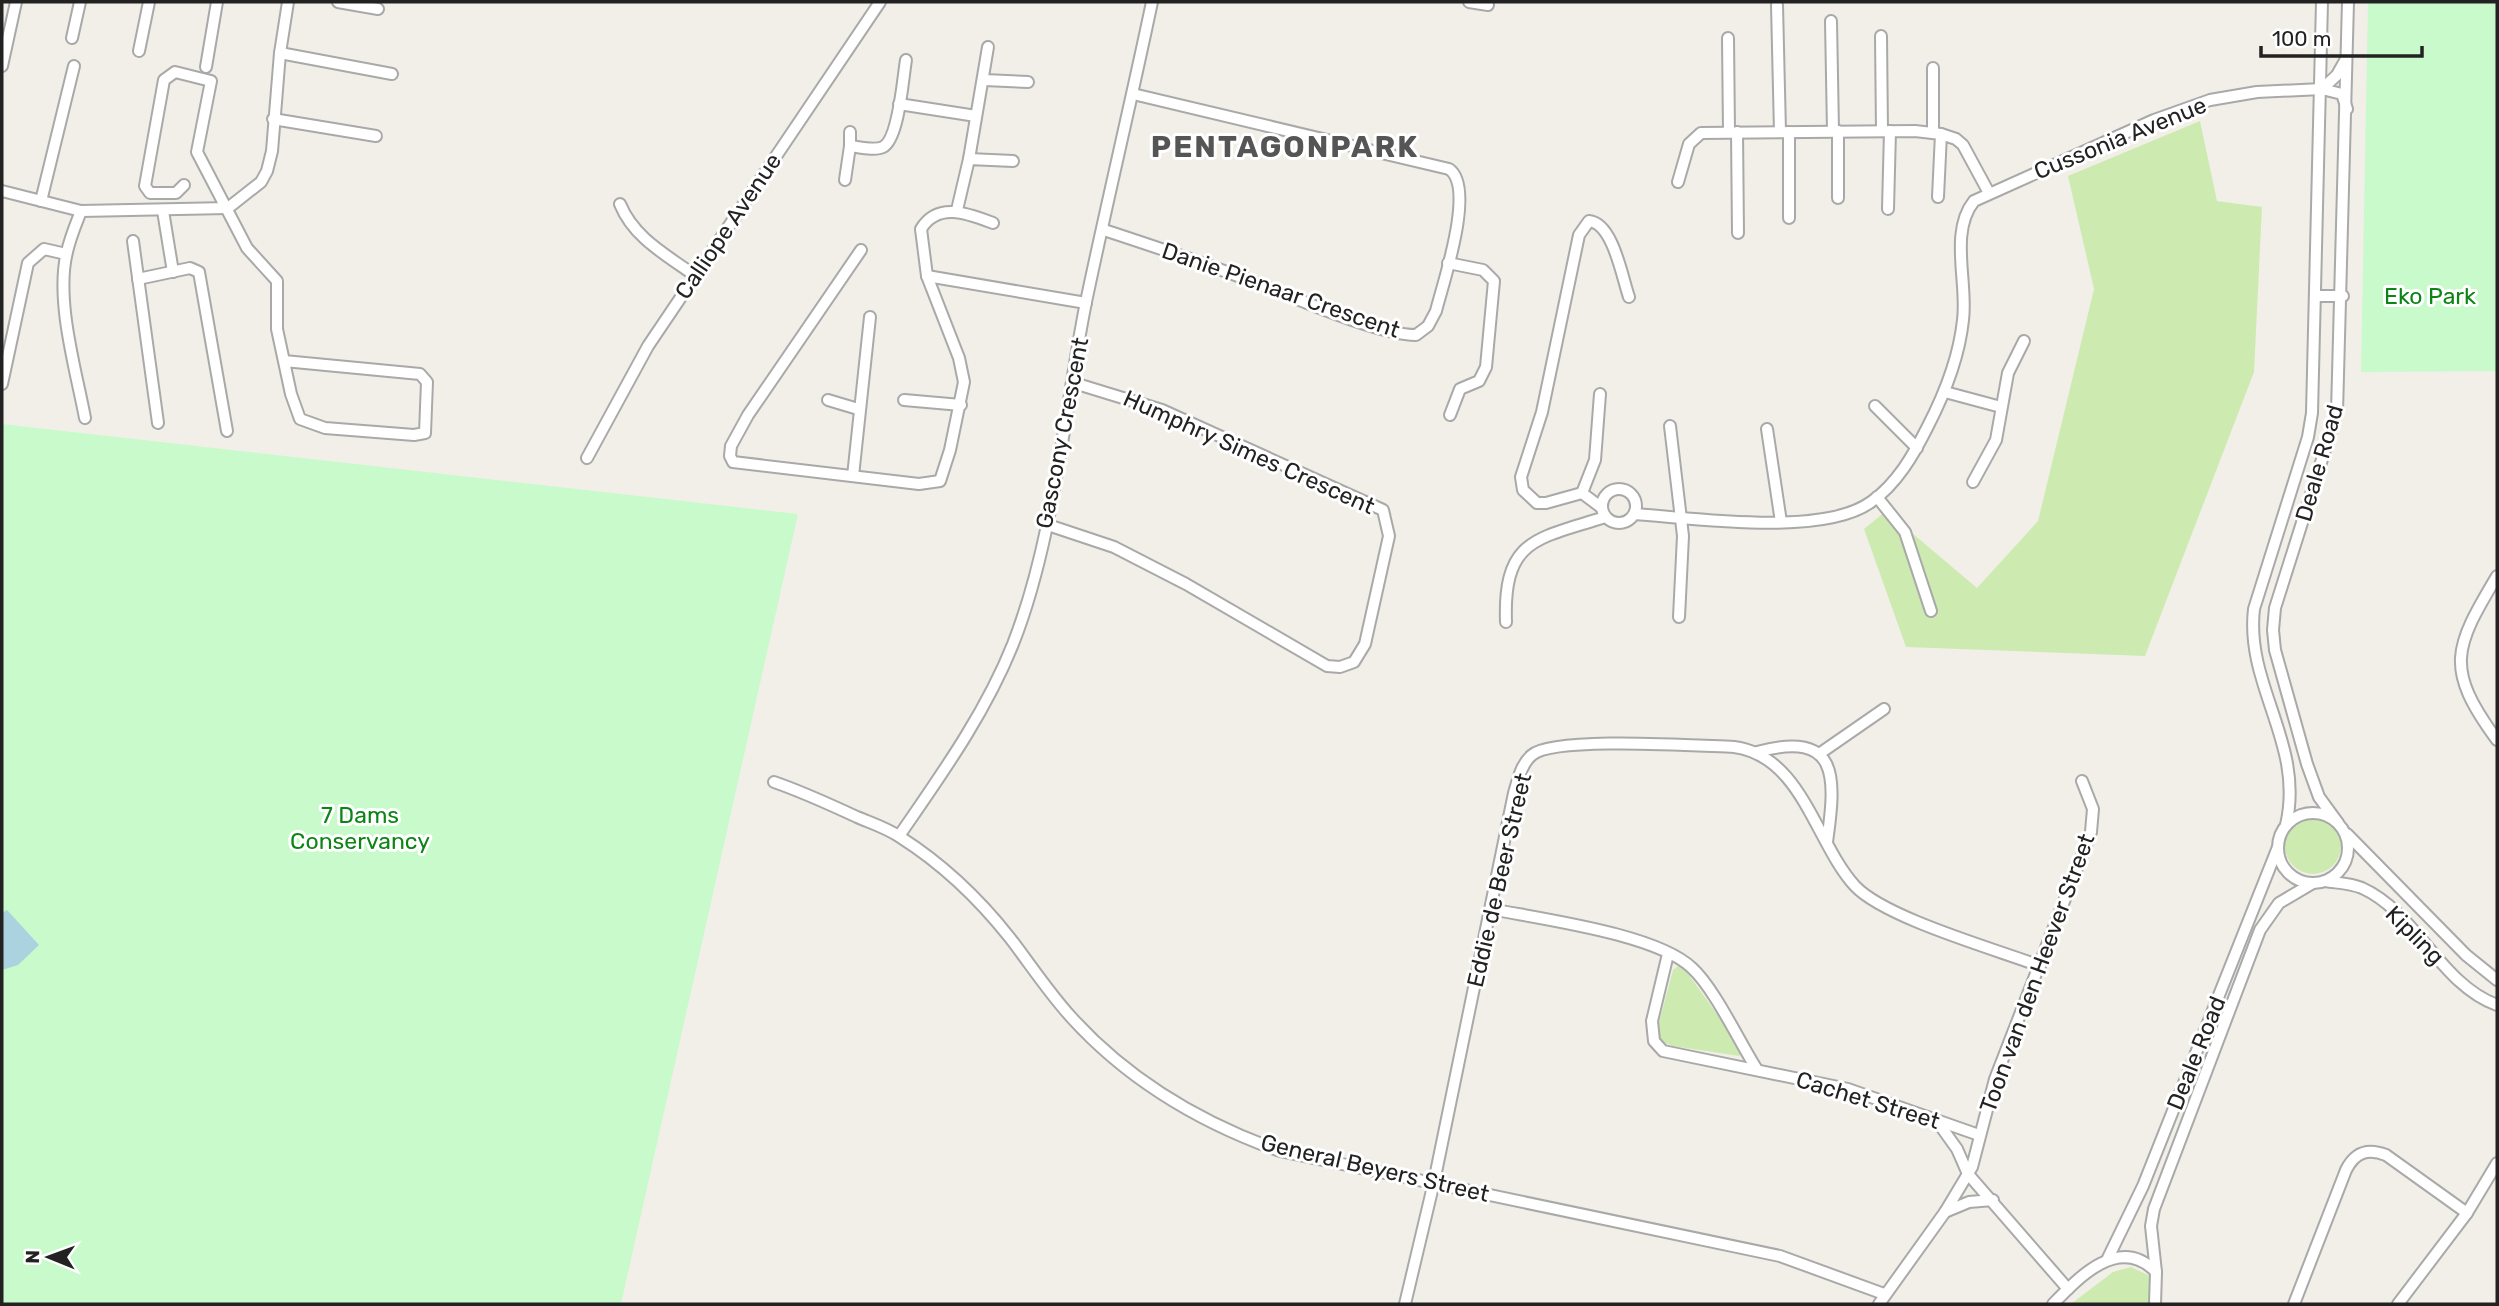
<svg xmlns="http://www.w3.org/2000/svg" width="2499" height="1306" font-family="Rubik,sans-serif">
	<style>
		.grass { fill: #cdebb0 }
		.park { fill: #c8facc }
		.water { fill: #aad3df }
		.lines { fill: none; stroke-linecap: round; stroke-linejoin: round }
		.minor-casing { stroke: #a9a9a9; stroke-width: 14 }
		.minor { stroke: #fff; stroke-width: 10 }
		.labels { text-anchor: middle; stroke-width: 6; stroke-linejoin: round; paint-order: stroke }
		.street-label { font-size: 23px; fill: #222; stroke: #fff }
		.park-label { font-size: 23px; fill: #0c8416; stroke: #fff }
		.district-label { font-size: 30px; font-weight: bold; letter-spacing: 2px; fill: #555; stroke: #fff }
	</style>
	<rect width="100%" height="100%" fill="#f2efe9"/>
	<g class="grass">
		<path d="M2200 121 2217 201 2262 207 2254 372 2145 656 1906 647 1864 529 1886 511 1977 588 2038 521 2094 289 2068 176Z"/>
		<circle cx="2313" cy="846" r="28"/>
		<path d="M1678 966 1686 971 1743 1050 1739 1056 1673 1046 1660 1041 1657 1030 1673 970Z"/>
		<path d="M2131 1267 2150 1276 2156 1298 2155 1304H2071L2113 1272Z"/>
	</g>
	<g class="park">
		<path d="M2368 2H2497V371L2361 372Z"/>
		<path d="M2 424 798 514 621 1304H2Z"/>
	</g>
	<path class="water" d="M7 910 39 945 18 965 2 970V913Z"/>
	<g class="lines">
		<defs>
			<g id="minor">
				<path d="M338 2 378 9"/>
				<path d="M1469 2 1488 5"/>
				<path d="M1777 5 1780 132"/>
				<path d="M1831 21 1833 131"/>
				<path d="M1881 36 1882 131"/>
				<path d="M72 38 80 2"/>
				<path d="M1728 38 1729 132"/>
				<path d="M139 51 149 2"/>
				<path d="M280 53 392 74"/>
				<path d="M2 66 16 2"/>
				<path d="M206 67 217 2"/>
				<path d="M984 80 1028 82"/>
				<path d="M2322 89 2337 75 2346 59"/>
				<path d="M899 104 976 116"/>
				<path d="M273 119 376 136"/>
				<path d="M1737 132 1738 233"/>
				<path d="M1933 133V68"/>
				<path d="M850 146V132"/>
				<path d="M969 159 988 47"/>
				<path d="M845 180 850 146C859 147 875 151 883 147 899 139 903 77 906 60"/>
				<path d="M1678 182 1689 144 1701 133 1915 131 1941 134 1956 139 1963 145 1989 193"/>
				<path d="M184 185 176 193H150L145 186 164 80 175 72 211 81 197 152 247 248 277 281V329L291 394 300 419 325 428 414 435 425 433 427 382 420 374 284 361"/>
				<path d="M2 191 81 211 228 208 261 182 267 171 272 151 280 53 288 2"/>
				<path d="M1938 197 1941 134"/>
				<path d="M1838 198V131"/>
				<path d="M41 201 74 66"/>
				<path d="M620 204C634 238 665 254 694 275"/>
				<path d="M1888 209 1890 131"/>
				<path d="M957 210 969 159 1013 161"/>
				<path d="M81 211C76 224 70 238 67 252 55 300 76 370 85 418"/>
				<path d="M163 211 173 272"/>
				<path d="M1789 218V132"/>
				<path d="M1104 230C1159 248 1213 266 1267 287 1303 301 1380 335 1416 335L1428 326 1436 311C1443 283 1476 187 1449 169L1133 94"/>
				<path d="M133 241 158 423"/>
				<path d="M861 250 748 415 731 446 730 456 733 462 919 484 940 481 950 450 964 382 959 358 927 276 921 229C938 201 969 214 993 223"/>
				<path d="M1448 263 1483 270 1494 281 1486 367 1479 381 1460 389 1450 415"/>
				<path d="M927 276 1086 303"/>
				<path d="M138 279 190 268 199 272 227 431"/>
				<path d="M2316 296H2343"/>
				<path d="M2 384 28 263 44 249 66 254"/>
				<path d="M1945 392 2001 407"/>
				<path d="M1600 394 1595 460 1582 493 1602 508"/>
				<path d="M828 400 858 409"/>
				<path d="M904 400 961 405"/>
				<path d="M1875 406 1917 448"/>
				<path d="M1670 426 1683 536 1679 617"/>
				<path d="M1767 429 1781 522"/>
				<path d="M587 458 648 346 880 2"/>
				<path d="M853 476 870 317"/>
				<path d="M1973 482 1996 440 2008 373 2024 341"/>
				<circle cx="1619" cy="506" r="17"/>
				<path d="M1582 493 1546 503H1537L1523 490 1521 477 1542 412 1579 235 1589 221C1613 223 1622 277 1629 297"/>
				<path d="M1877 497 1905 532 1931 611"/>
				<path d="M1635 514C1694 518 1823 537 1871 502 1897 484 1914 454 1928 426 1945 393 1959 358 1963 320 1968 283 1949 232 1974 201L2154 120 2210 100 2257 92 2322 89 2342 94 2347 109"/>
				<path d="M1045 524 1114 547 1186 584 1327 666 1340 667 1354 662 1365 644 1389 536 1383 510 1162 410 1074 383"/>
				<path d="M2497 576C2454 648 2444 668 2497 740"/>
				<path d="M1506 622C1503 538 1537 539 1605 517"/>
				<path d="M1757 752C1840 729 1836 778 1827 842"/>
				<path d="M1819 754 1884 709"/>
				<path d="M774 782C803 792 829 804 857 817 871 823 887 828 900 837 941 863 980 900 1010 938 1030 964 1049 993 1071 1017 1128 1080 1201 1123 1280 1151L1780 1256 1884 1294"/>
				<circle cx="2313" cy="848" r="35"/>
				<path d="M2338 823 2319 797 2307 764 2275 650 2273 630 2275 608 2337 412 2348 2"/>
				<path d="M2286 825C2305 744 2245 686 2254 609L2308 437 2312 413 2322 2"/>
				<path d="M2347 834 2466 955 2497 980"/>
				<path d="M899 836C941 775 985 714 1013 644 1054 540 1064 412 1086 302 1107 202 1131 102 1152 2"/>
				<path d="M2325 881C2337 883 2350 883 2362 888 2417 913 2440 984 2497 1005"/>
				<path d="M1491 909C1541 919 1657 934 1692 968 1714 988 1739 1041 1756 1068"/>
				<path d="M1668 954 1652 1021 1654 1041 1663 1051 1848 1089 1979 1135"/>
				<path d="M1937 1121 1957 1149 1968 1174 2068 1289"/>
				<path d="M1945 1212 1969 1202 1993 1200"/>
				<path d="M2108 1258 2143 1186 2278 847"/>
				<path d="M2156 1272 2151 1226 2154 1209 2260 930 2279 903 2313 883"/>
				<path d="M1405 1304 1434 1182 1514 793C1518 780 1521 764 1532 755 1554 736 1699 746 1734 747 1802 756 1815 842 1855 886 1885 918 1995 949 2040 966"/>
				<path d="M1879 1304 1945 1212 1972 1167 1995 1079 2091 832 2093 809 2082 781"/>
				<path d="M2053 1304C2079 1277 2120 1234 2156 1272L2155 1304"/>
				<path d="M2294 1304 2346 1170C2355 1152 2368 1148 2386 1155L2467 1213"/>
				<path d="M2398 1304 2467 1213 2497 1163"/>
			</g>
		</defs>
		<use href="#minor" class="minor-casing"/>
		<use href="#minor" class="minor"/>
	</g>
	<g class="labels">
		<g class="street-label">
			<text transform="translate(2120 138) rotate(-22)" y="8">Cussonia Avenue</text>
			<text transform="translate(728 226) rotate(-56)" y="8">Calliope Avenue</text>
			<text transform="translate(1281 290) rotate(19)" y="8">Danie Pienaar Crescent</text>
			<text transform="translate(1062 433) rotate(-79)" y="8">Gascony Crescent</text>
			<text transform="translate(1249 452) rotate(24)" y="8">Humphry Simes Crescent</text>
			<text transform="translate(2319 463) rotate(-74)" y="8">Deale Road</text>
			<text transform="translate(1499 880) rotate(-77)" y="8">Eddie de Beer Street</text>
			<text transform="translate(2415 935) rotate(45)" y="8">Kipling</text>
			<text transform="translate(2037 973) rotate(-70)" y="8">Toon van den Heever Street</text>
			<text transform="translate(2196 1053) rotate(-68)" y="8">Deale Road</text>
			<text transform="translate(1868 1100) rotate(17)" y="8">Cachet Street</text>
			<text transform="translate(1375 1168) rotate(13)" y="8">General Beyers Street</text>
		</g>
		<g class="park-label">
			<text x="2430" y="304">Eko Park</text>
			<text x="360" y="823">7 Dams<tspan x="360" dy="26">Conservancy</tspan></text>
		</g>
		<g class="district-label">
			<text x="1285" y="157">PENTAGONPARK</text>
		</g>
	</g>
	<rect width="2499" height="1306" fill="none" stroke="#222222" stroke-width="7"/>
	<g transform="translate(49 1257) rotate(271)" stroke="#ffffff" stroke-width="5" paint-order="stroke">
	<path d="M0-5L12 26L0 18L-12 26Z" fill="#222222"/>
	<text y="-10" font-size="19" font-weight="bold" text-anchor="middle" fill="#222222">N</text>
	</g>
	<path d="M2261 46v10h161v-10" fill="none" stroke="#222222" stroke-width="3.5"/>
	<text x="2272" y="46" font-size="21" fill="#222222" stroke="#ffffff" stroke-width="5" paint-order="stroke">100 m</text>
</svg>
